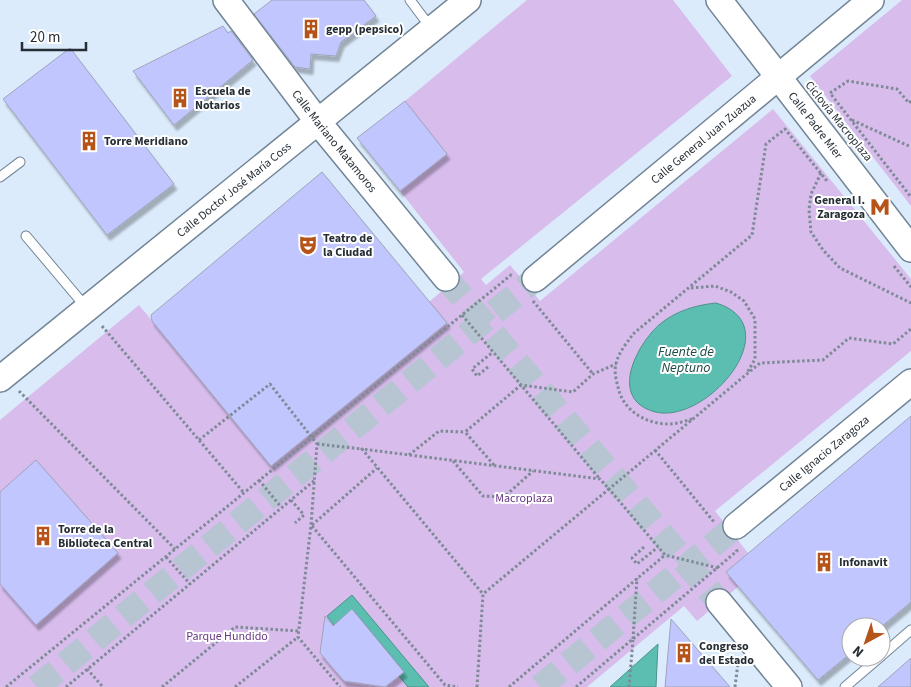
<svg xmlns="http://www.w3.org/2000/svg" width="911" height="687" font-family="'Source Sans 3',sans-serif">
	<style>
		.green { fill: #d7bcec }
		.water { fill: #5bbeb0; stroke: #4b938b }
		.building { fill: #c1c7fe; stroke: #9fa3bb; filter: url(#shadow) }
		.lines { fill: none; stroke-linecap: round; stroke-linejoin: round }
		.secondary-tunnel { stroke: #b7c5d3; stroke-width: 25; stroke-dasharray: 25 12; stroke-linecap: butt }
		.lane-casing { stroke: #718496; stroke-width: 11 }
		.secondary-casing { stroke: #718496; stroke-width: 28 }
		.path { stroke: #7e8a96; stroke-width: 3; stroke-dasharray: 2.5 2.5; stroke-linecap: butt }
		.lane { stroke: #fff; stroke-width: 9 }
		.secondary { stroke: #fff; stroke-width: 25 }
		.path-bridge { stroke: #7e8a96; stroke-width: 3; stroke-dasharray: 2.5 2.5; stroke-linecap: butt }
		.labels { text-anchor: middle; stroke-width: 4; stroke-linejoin: round; paint-order: stroke }
		.poi-label { font-size: 12px; font-weight: bold; fill: #262e35; stroke: #fff; text-anchor: start }
		.street-label { font-size: 12px; fill: #262e35; stroke: #fff }
		.park-label { font-size: 12px; fill: #663882; stroke: #fff }
		.water-label { font-size: 14px; font-style: italic; fill: #1e4b45; stroke: #fff }
	</style>
	<defs>
		<filter id="shadow"><feDropShadow dx="3" dy="5.5" stdDeviation="1" flood-color="#0004"/></filter>
	</defs>
	<rect width="100%" height="100%" fill="#dbebfb"/>
	<g class="green">
		<path d="M527 0H673L732 76 481 279 486 285 510 265 540 301 773 109 911 279V351L715 511 748 553 727 572 739 586 697 621 684 606 587 687H0V420L139 305 271 465 429 302 464 272 400 191 447 154 405 101Z"/>
		<path d="M902 0H911V206L810 76Z"/>
	</g>
	<g class="water">
		<path d="M716 303C792 326 704 429 652 411 609 397 637 344 660 324 676 311 696 305 716 303Z"/>
		<path d="M352 595 429 687H408L399 676 404 672 353 610 334 625 327 616Z"/>
		<path d="M658 644 656 687H610Z"/>
	</g>
	<g class="building">
		<path d="M272 0H364L376 16 341 42 336 56 311 54 310 69 295 67 254 14Z"/>
		<path d="M223 26 228 33 231 31 253 60 174 125 133 71Z"/>
		<path d="M70 48 174 184 107 235 3 99Z"/>
		<path d="M405 101 447 154 400 191 357 138Z"/>
		<path d="M322 172 447 323 271 466 152 321 151 315Z"/>
		<path d="M911 416V602L881 627H851V653L818 680 726 572Z"/>
		<path d="M36 460 118 553 36 625 0 584V492Z"/>
		<path d="M352 609 404 672 385 687 344 681 320 653 325 616 333 626Z"/>
		<path d="M671 619 730 687H665Z"/>
		<path d="M911 658V687H878Z"/>
	</g>
	<g class="lines">
		<g class="secondary-tunnel">
			<path d="M446 278 719 602"/>
			<path d="M37 687 535 279"/>
			<path d="M540 687 736 526"/>
		</g>
		<defs>
			<g id="lane">
				<path d="M410 0 431 28"/>
				<path d="M0 177 20 162"/>
				<path d="M26 236 85 306"/>
				<path d="M881 656 911 630"/>
				<path d="M845 687 880 657"/>
			</g>
			<g id="secondary">
				<path id="s1" d="M226 0 318 122 446 278"/>
				<path id="s2" d="M719 0 911 249"/>
				<path id="s3" d="M535 279 871 0"/>
				<path id="s4" d="M0 379 468 0"/>
				<path id="s5" d="M736 526 911 382"/>
				<path d="M719 602 789 687"/>
			</g>
		</defs>
		<use href="#lane" class="lane-casing"/>
		<use href="#secondary" class="secondary-casing"/>
		<g class="path">
			<path d="M911 101 909 103 897 89 848 81 830 93 911 197"/>
			<path d="M852 120 911 147"/>
			<path d="M821 173 811 194 809 210 811 232 823 250 840 268 911 303"/>
			<path d="M894 266 911 287"/>
			<path d="M691 288 715 286 731 292 744 301 755 319V359L747 373"/>
			<path d="M533 301 593 374"/>
			<path d="M462 315 521 385 573 392 593 374 616 364"/>
			<path d="M102 326 244 493"/>
			<path d="M488 367 477 376 472 369 493 352"/>
			<path d="M19 391 175 549"/>
			<path d="M692 419C685 421 677 424 669 424 646 424 623 411 618 387 616 380 614 371 616 364 618 353 627 343 633 334L752 235 766 144 785 129 827 181"/>
			<path d="M199 440 270 384 317 444 311 525 298 637 340 687"/>
			<path d="M317 444 362 449"/>
			<path d="M655 450 714 522"/>
			<path d="M409 455 439 431 465 432"/>
			<path d="M453 461 483 496 504 497 533 471"/>
			<path d="M494 465 465 432 521 385 599 478"/>
			<path d="M259 480 281 507"/>
			<path d="M291 500 304 515 295 523"/>
			<path d="M312 525 377 468"/>
			<path d="M312 526 445 685 458 687"/>
			<path d="M644 547 632 558 637 564 658 547"/>
			<path d="M166 557 190 584"/>
			<path d="M718 568 665 555 609 489 760 363 823 360 849 338 893 344 911 329"/>
			<path d="M633 639 637 578"/>
			<path d="M87 669 103 687"/>
			<path d="M6 687 511 275 513 277"/>
			<path d="M66 687 315 480"/>
			<path d="M162 687 235 627 299 631"/>
			<path d="M235 687 298 637"/>
			<path d="M477 687 483 594 362 449 600 479 609 489 483 594"/>
			<path d="M509 687 665 555"/>
			<path d="M576 687 737 551 735 548"/>
			<path d="M735 687 738 663"/>
		</g>
		<use href="#lane" class="lane"/>
		<use href="#secondary" class="secondary"/>
		<path class="path-bridge" d="M629 687 633 640"/>
	</g>
	<defs>
		<symbol id="building-bare" viewBox="-9 -9 18 18"><path d="M-4-6H4V6H1V3H-1V6H-4ZM-2.5-4.3h1.7v1.8h-1.7ZM.8-4.3h1.7v1.8H.8ZM-2.5-1h1.7V.8h-1.7ZM.8-1h1.7V.8H.8Z" fill="#b55318" stroke="#fff" stroke-width="2.5" paint-order="stroke"/></symbol>
		<symbol id="metro-bare" viewBox="-9 -9 18 18"><path d="M-5.5 5V-5H-3L0 0L3-5H5.5V5H3V-.5L0 4L-3-.5V5Z" fill="#b55318" stroke="#fff" stroke-width="2.5" paint-order="stroke"/></symbol>
		<symbol id="theatre-bare" viewBox="-9 -9 18 18"><path d="M-5-5.5Q0-4 5-5.5V0Q5 5 0 6Q-5 5-5 0ZM-3.3-2.5H-1v1.5H-3.3ZM1-2.5H3.3v1.5H1ZM-2.8 1Q0 5.5 2.8 1Z" fill="#b55318" stroke="#fff" stroke-width="2.5" paint-order="stroke"/></symbol>
	</defs>
	<g fill-rule="evenodd">
		<use href="#building-bare" x="297" y="15" width="28" height="28"/>
		<use href="#building-bare" x="166" y="84" width="28" height="28"/>
		<use href="#building-bare" x="75" y="127" width="28" height="28"/>
		<use href="#metro-bare" x="866" y="193" width="28" height="28"/>
		<use href="#theatre-bare" x="294" y="231" width="28" height="28"/>
		<use href="#building-bare" x="29" y="522" width="28" height="28"/>
		<use href="#building-bare" x="810" y="548" width="28" height="28"/>
		<use href="#building-bare" x="670" y="639" width="28" height="28"/>
	</g>
	<g class="labels">
		<g class="poi-label">
			<text x="326" y="33">gepp (pepsico)</text>
			<text x="195" y="95">Escuela de<tspan x="195" dy="14">Notarios</tspan></text>
			<text x="104" y="145">Torre Meridiano</text>
			<text x="865" y="204" text-anchor="end">General I.<tspan x="865" dy="14">Zaragoza</tspan></text>
			<text x="323" y="242">Teatro de<tspan x="323" dy="14">la Ciudad</tspan></text>
			<text x="58" y="533">Torre de la<tspan x="58" dy="14">Biblioteca Central</tspan></text>
			<text x="839" y="566">Infonavit</text>
			<text x="699" y="650">Congreso<tspan x="699" dy="14">del Estado</tspan></text>
		</g>
		<g class="street-label">
			<text transform="translate(839 121) rotate(51)" y="4">Ciclovía Macroplaza</text>
			<text dy="4" stroke="none"><textPath href="#s2" startOffset="158">Calle Padre Mier</textPath></text>
			<text dy="4" stroke="none"><textPath href="#s1" startOffset="178">Calle Mariano Matamoros</textPath></text>
			<text dy="4" stroke="none"><textPath href="#s3" startOffset="219">Calle General Juan Zuazua</textPath></text>
			<text dy="4" stroke="none"><textPath href="#s4" startOffset="301">Calle Doctor José María Coss</textPath></text>
			<text dy="4" stroke="none"><textPath href="#s5" startOffset="114">Calle Ignacio Zaragoza</textPath></text>
		</g>
		<g class="park-label">
			<text x="524" y="502">Macroplaza</text>
			<text x="227" y="640">Parque Hundido</text>
		</g>
		<g class="water-label">
			<text x="686" y="356">Fuente de<tspan x="686" dy="16">Neptuno</tspan></text>
		</g>
	</g>
	<g transform="translate(866 642) rotate(220)"><circle r="24" fill="#ffffff" stroke="#a8abae"/>
	<path d="M0-4L9 19L0 12L-9 19Z" fill="#b55318"/>
	<text y="-8" font-size="14" font-weight="bold" text-anchor="middle" fill="#262e35">N</text>
	</g>
	<path d="M22 42v8h64v-8" fill="none" stroke="#262e35" stroke-width="2.5"/>
	<text x="30" y="42" font-size="15" fill="#262e35" stroke="#ffffff" stroke-width="4" paint-order="stroke">20 m</text>
</svg>
